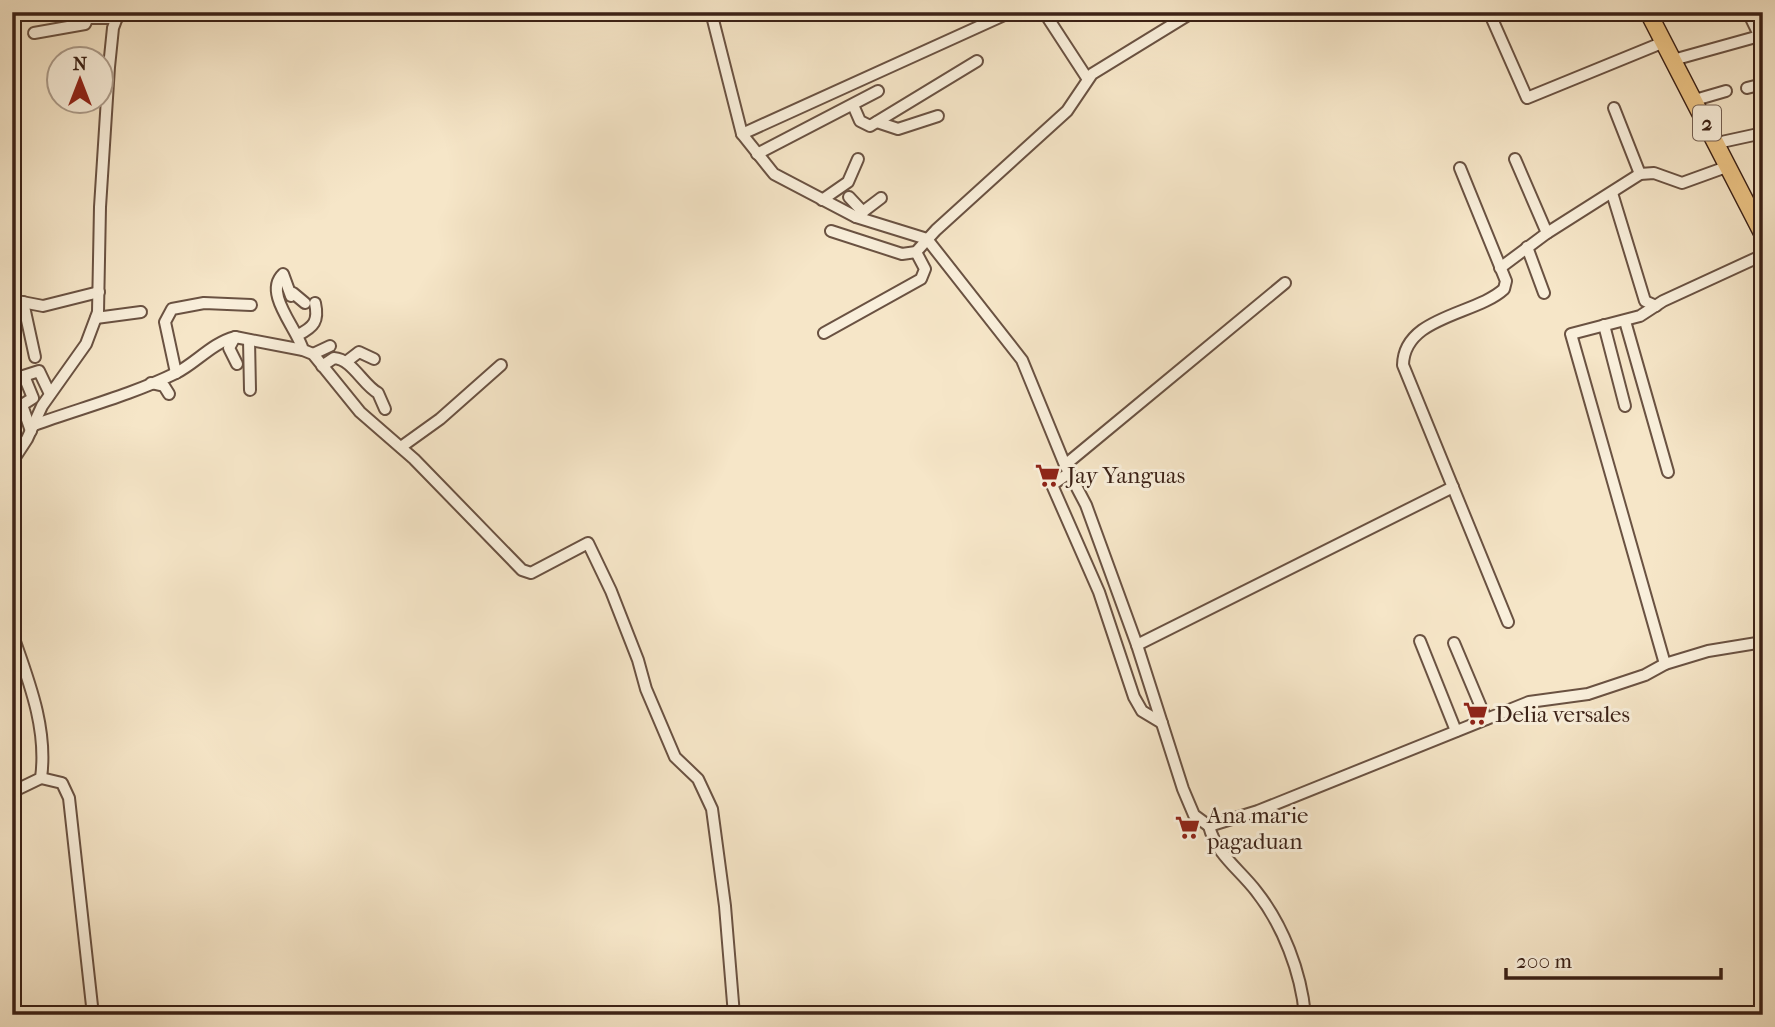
<svg xmlns="http://www.w3.org/2000/svg" width="1775" height="1027" font-family="'IM FELL French Canon',serif">
	<style>
		.lines { fill: none; stroke-linecap: round; stroke-linejoin: round }
		.minor-casing { stroke: #6a5242; stroke-width: 14 }
		.highway-casing { stroke: #3b2116; stroke-width: 19 }
		.minor { stroke: #f9efdb; stroke-width: 10 }
		.highway { stroke: #ebc384; stroke-width: 16 }
		.labels { text-anchor: middle; stroke-width: 6; stroke-linejoin: round; paint-order: stroke }
		.shield { fill: #f9efdb; stroke: #745f51; stroke-width: 2 }
		.shield-label { font-size: 21px; font-weight: bold; fill: #3b2116 }
		.poi-label { font-size: 23px; fill: #3b2116; stroke: #f9efdb; text-anchor: start }
	</style>
	<rect width="100%" height="100%" fill="#f6e6c8"/>
	<filter id="stains"><feTurbulence type="fractalNoise" baseFrequency=".00286" numOctaves="4"/><feColorMatrix values="0 0 0 0 .2 0 0 0 0 .09 0 0 0 0 .02 0 0 0 .5 -.17"/></filter>
	<radialGradient id="worn" r=".72"><stop offset=".6" stop-color="#630" stop-opacity="0"/><stop offset="1" stop-color="#630" stop-opacity=".3"/></radialGradient>
	<g class="lines">
		<defs>
			<g id="minor">
				<path d="M80 12 92 18H117"/>
				<path d="M711 12 742 134 774 174 856 217 927 239 1022 360 1065 465 1086 505 1137 645 1183 789 1194 815 1209 826 1258 811 1529 702 1588 694 1645 675 1665 664 1708 651 1763 642"/>
				<path d="M1044 12 1087 78"/>
				<path d="M1489 12 1527 98 1664 42"/>
				<path d="M1748 12 1762 41"/>
				<path d="M34 33 85 24 88 17"/>
				<path d="M1673 60 1763 35"/>
				<path d="M1747 88 1763 84"/>
				<path d="M1695 100 1726 91"/>
				<path d="M853 105 860 121 870 126 977 61"/>
				<path d="M1614 108 1640 174"/>
				<path d="M877 122 898 129 938 116"/>
				<path d="M742 134 1011 12"/>
				<path d="M1717 143 1763 133"/>
				<path d="M757 154 878 91"/>
				<path d="M1515 159 1547 233"/>
				<path d="M1460 168 1506 281 1504 289C1476 315 1404 316 1403 365L1508 622"/>
				<path d="M1612 193 1645 301 1656 306"/>
				<path d="M849 197 863 212"/>
				<path d="M822 200 848 182 858 159"/>
				<path d="M856 217 881 198"/>
				<path d="M831 231 902 254 916 252 936 230 1067 111 1092 74 1193 12"/>
				<path d="M1527 247 1544 293"/>
				<path d="M1500 268 1547 233 1640 174 1654 173 1682 183 1729 166"/>
				<path d="M293 293 305 303"/>
				<path d="M291 296 283 274C263 293 297 328 303 350"/>
				<path d="M12 300 43 306 99 292"/>
				<path d="M23 302 35 357"/>
				<path d="M96 318 141 312"/>
				<path d="M1625 321 1668 472"/>
				<path d="M1604 325 1625 406"/>
				<path d="M824 333 921 279 925 269 916 252"/>
				<path d="M298 335C314 327 319 321 315 303"/>
				<path d="M235 337 229 348 237 364"/>
				<path d="M249 340 250 390"/>
				<path d="M313 354 330 346"/>
				<path d="M346 362 359 352 374 359"/>
				<path d="M322 366 334 358C352 359 363 385 378 393L385 409"/>
				<path d="M176 373 165 322 172 309 204 303 251 305"/>
				<path d="M24 376 33 398 22 405 31 431"/>
				<path d="M14 379 39 371 50 394"/>
				<path d="M151 383 164 386 169 394"/>
				<path d="M34 425C81 408 131 395 176 373 196 363 212 343 235 337L303 350 313 354 360 412 414 459 522 570 531 573 588 543 611 591 638 660 646 689 675 757 698 779 712 809 725 906 734 1015"/>
				<path d="M401 447 440 419 501 365"/>
				<path d="M12 462 27 439 42 406 86 344 98 312 100 207 109 67 113 28 119 12"/>
				<path d="M1065 465 1285 283"/>
				<path d="M1069 473 1052 485 1099 592 1134 697 1142 711 1162 723"/>
				<path d="M12 633C28 679 48 728 41 778L12 792"/>
				<path d="M1420 641 1456 731"/>
				<path d="M1454 643 1486 719"/>
				<path d="M1137 645 1453 487"/>
				<path d="M1665 664 1571 334 1640 316 1663 301 1763 255"/>
				<path d="M41 778 62 783 69 798 93 1015"/>
				<path d="M1209 826C1216 854 1239 869 1256 891 1283 925 1301 972 1305 1015"/>
			</g>
			<path id="highway" d="M1648 12 1763 235"/>
		</defs>
		<use href="#minor" class="minor-casing"/>
		<use href="#highway" class="highway-casing"/>
		<use href="#minor" class="minor"/>
		<use href="#highway" class="highway"/>
	</g>
	<defs>
		<symbol id="supermarket-bare" viewBox="-9 -9 18 18"><path d="M-6-5.5h2.5l.6 2H6L4.5 2H-2.5L-4.4-4H-6ZM-1.5 3.2a1.3 1.3 0 1 0 .1 0ZM3 3.2a1.3 1.3 0 1 0 .1 0Z" fill="#8f2418" stroke="#f9efdb" stroke-width="2.5" paint-order="stroke"/></symbol>
	</defs>
	<g fill-rule="evenodd">
		<use href="#supermarket-bare" x="1030" y="458" width="35" height="35"/>
		<use href="#supermarket-bare" x="1458" y="696" width="35" height="35"/>
		<use href="#supermarket-bare" x="1170" y="810" width="35" height="35"/>
	</g>
	<g class="labels">
		<rect class="shield" x="1693" y="105.5" width="28" height="35" rx="5"/>
		<g class="shield-label">
			<text x="1707" y="130">2</text>
		</g>
		<g class="poi-label">
			<text x="1067" y="483">Jay Yanguas</text>
			<text x="1495" y="722">Delia versales</text>
			<text x="1207" y="823">Ana marie<tspan x="1207" dy="26">pagaduan</tspan></text>
		</g>
	</g>
	<rect width="1775" height="1027" fill="none" stroke="#f6e6c8" stroke-width="42"/>
	<rect x="14" y="14" width="1747" height="999" fill="none" stroke="#3b2116" stroke-width="3.5"/>
	<rect x="21" y="21" width="1733" height="985" fill="none" stroke="#3b2116" stroke-width="2"/>
	<g transform="translate(80 80)"><circle r="33" fill="#f9efdb" stroke="#ad9d8c" stroke-width="2"/>
	<path d="M0-5L12 26L0 18L-12 26Z" fill="#8f2418"/>
	<text y="-10" font-size="19" font-weight="bold" text-anchor="middle" fill="#3b2116">N</text>
	</g>
	<path d="M1506 968v10h215v-10" fill="none" stroke="#3b2116" stroke-width="3.5"/>
	<text x="1516" y="968" font-size="21" fill="#3b2116" stroke="#f9efdb" stroke-width="5" paint-order="stroke">200 m</text>
	<rect width="100%" height="100%" filter="url(#stains)"/>
	<rect width="100%" height="100%" fill="url(#worn)"/>
</svg>
